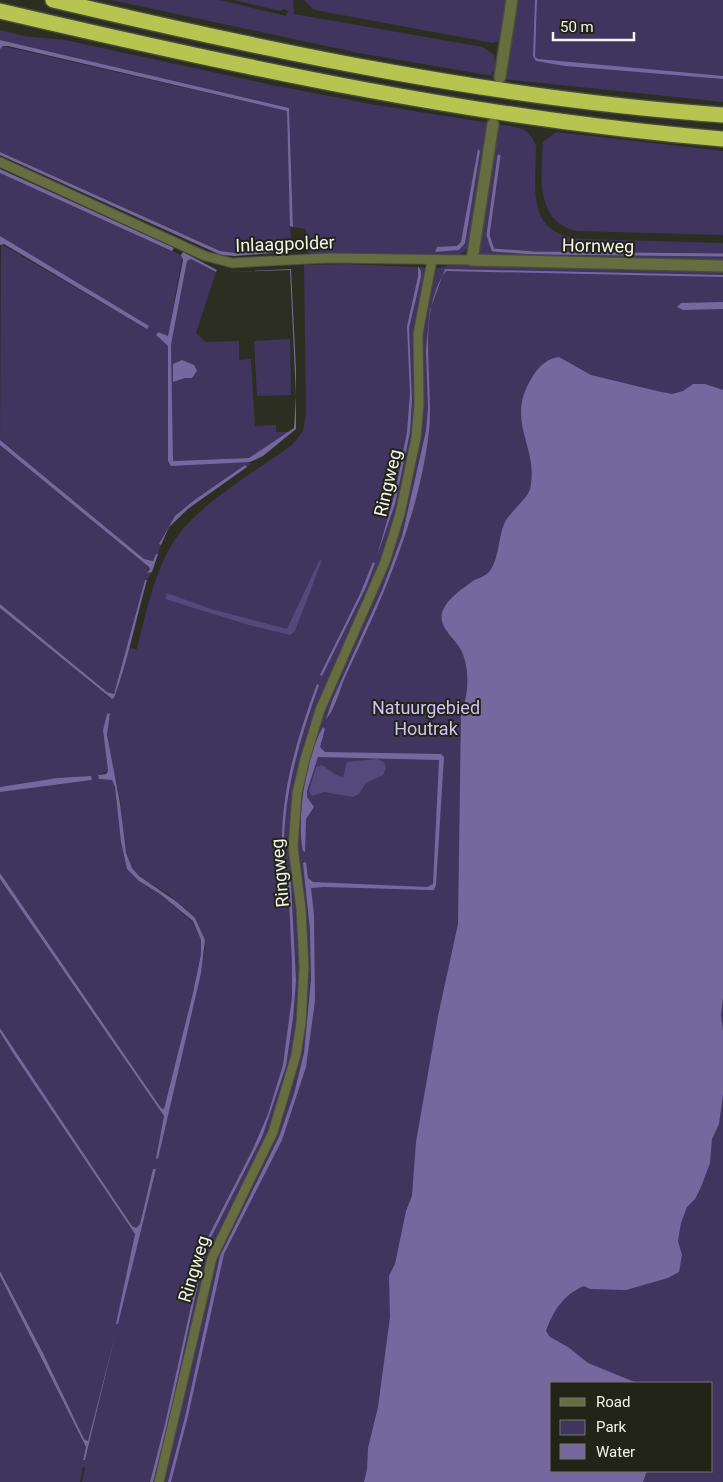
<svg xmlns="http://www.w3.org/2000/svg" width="723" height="1482" font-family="Roboto,sans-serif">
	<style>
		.green { fill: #3f355f; fill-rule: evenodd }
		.forest { fill: #54497b }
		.water { fill: #74689e }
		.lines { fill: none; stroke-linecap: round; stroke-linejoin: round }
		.stream { stroke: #74689e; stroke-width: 3 }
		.minor-casing { stroke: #484a3e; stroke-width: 11 }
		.tertiary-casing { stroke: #484a3e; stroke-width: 14 }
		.motorway-casing { stroke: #484a3e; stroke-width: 18 }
		.minor { stroke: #666d41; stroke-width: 9 }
		.tertiary { stroke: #666d41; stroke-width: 11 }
		.motorway { stroke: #b6c550; stroke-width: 15 }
		.labels { text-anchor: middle; stroke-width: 4; stroke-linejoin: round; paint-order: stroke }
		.street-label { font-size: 18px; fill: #f3f4ec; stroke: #222418 }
		.park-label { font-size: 18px; fill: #cdc4f5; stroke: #222418 }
	</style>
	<rect width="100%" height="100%" fill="#2c2e22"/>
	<g class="green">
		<path d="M111 0H220L286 16 288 11 284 9 280 11 234 0H293L294 14 483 47 494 55 496 75 491 70 493 76 359 53Z"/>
		<path d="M304 0H506L500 40 493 43 320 11 313 9Z"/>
		<path d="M517 0H723V102L503 79Z"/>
		<path d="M0 30 24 36 65 40 272 85 376 105 489 123 469 246 463 253 454 256 310 254 306 251V229L293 227 289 108 0 40Z"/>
		<path d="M3 46 287 111 291 238 289 248 286 250 235 253 220 251 0 152V49Z"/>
		<path d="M495 124C514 127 529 125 536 146 536 191 525 235 584 239L723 243V261L482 255 479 250Z"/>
		<path d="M556 132 723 151V235L577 231C535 222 541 176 543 142Z"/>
		<path d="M0 173 181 255 182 258 168 337 158 332 168 346V462H247L251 464 247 467 245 465 193 501 175 516 159 544 161 545 158 554H156L153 561 144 559 0 440 1 244 147 329 0 236Z"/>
		<path d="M190 259 216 272 196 333 206 342 239 341V360L251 359 255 426 276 425V432H290L249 458 172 461 171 345 187 261Z"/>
		<path d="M346 264 439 268 450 264 723 270V1482H82L85 1468 83 1467 80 1482H0V1276L86 1447 83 1459 85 1460 116 1333 88 1441 84 1439 43 1353 0 1271V1032L135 1234 117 1324 156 1169H153L140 1224 136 1228 132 1226 0 1028V879L164 1116 156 1158H158L205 949C204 919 178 901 155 886 147 881 139 877 134 870 120 851 124 821 120 799 116 778 108 757 107 736 107 728 109 720 110 713L107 714 103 730 108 771 98 775 99 779 112 780 115 787 121 842 127 869 139 881 160 894 193 922 201 940V954L193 993 164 1109 161 1108 0 873V792L92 780 91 776 57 778 0 787V608L111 699 114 698 129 648 137 649C146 613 154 573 174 541 198 504 256 471 292 445L303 431 306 413 304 265ZM552 1383H712V1471H552Z"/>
		<path d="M290 339 291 395 257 396 254 341Z"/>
		<path d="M0 445 149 567 148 573 152 572 147 580H145L114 694 107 692 0 604Z"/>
	</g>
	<g class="forest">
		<path d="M322 560 295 631 290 635 249 625 165 599 167 593 211 609 287 629 319 561Z"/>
		<path d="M377 759 384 762 386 768 383 775 366 783 359 794 353 797 324 792 312 796 309 791 316 767 322 765 336 775 343 777 347 762Z"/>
	</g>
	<g class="water">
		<path d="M535 0H537L535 57 538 59 723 76V79L565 66 536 61 533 56Z"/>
		<path d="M0 40 289 108 293 227 290 226 287 111 8 46H3L0 49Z"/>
		<path d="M478 149 480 151 465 243 459 250 435 252 437 247 457 246 461 242Z"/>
		<path d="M0 152 220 251 235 253 286 250 289 248 290 241 291 248 286 252 235 256 221 255 0 155Z"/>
		<path d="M0 169 174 248 172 251 0 173Z"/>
		<path d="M0 236 149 326 147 329 4 244 0 245Z"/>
		<path d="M183 252 217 270 216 272 191 259 187 261 171 345 173 461 249 458 294 428 296 396 290 270 228 272 291 269 296 370V429L263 456 250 462 171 466 168 461V346L156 335 158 332 168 336 183 260 181 255Z"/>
		<path d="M418 266 421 271V277L409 328 412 399 410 432 395 504 377 556 395 493 407 432 410 393 407 326 418 277Z"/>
		<path d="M445 269 723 275V277L446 271C416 312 434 384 429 431 419 518 383 597 346 675 340 688 335 710 326 719L332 701 382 590 402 536 426 431 428 407 426 349 430 310Z"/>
		<path d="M723 302V309L683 310 677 307 681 303Z"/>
		<path d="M559 357 591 375 657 391 672 394 683 391 693 384H705L723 390V998L721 1014 723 1031V1095L719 1124 712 1139 710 1163 701 1187 695 1199 687 1207 681 1223 678 1241 682 1255 679 1272 668 1278 626 1290 590 1289 584 1286C564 1294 553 1311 546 1331L550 1337 568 1347 588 1363 637 1383H552V1471H647L643 1482H364L367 1469 368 1448 378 1407 390 1317 389 1276 395 1264 406 1211 412 1196 416 1142 438 1016 458 924 461 713C469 695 470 668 461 650 455 638 436 626 443 610 448 598 462 589 473 581 478 578 484 577 489 572 499 561 498 537 505 522 511 511 528 498 530 489 540 446 503 422 533 376 539 366 548 358 559 357Z"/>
		<path d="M182 360 194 365 197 371 192 378H185L173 382V364Z"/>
		<path d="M0 440 144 559 153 561 156 554H158L152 572 147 573 150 569 149 567 0 445Z"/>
		<path d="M245 465 247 467 189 508 169 527 161 545 159 544 175 516 193 501Z"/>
		<path d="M373 562 375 563 366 587 322 676 320 675 360 594Z"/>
		<path d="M145 580H147C136 619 128 660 114 698L112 699 0 608V604L107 692 114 694Z"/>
		<path d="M317 684 319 685C300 739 284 790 284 848H282C281 790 297 738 317 684Z"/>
		<path d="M110 713 107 735 120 803 126 853 132 868 139 876 177 902 195 918 205 940 201 973 158 1159 156 1158 164 1116 0 879V873L161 1108 164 1109 193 993 201 954V940L193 921 160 894 139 881 127 869 121 842 115 787 112 780 99 779 98 775 106 774 108 771 103 730 107 714Z"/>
		<path d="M323 727 325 729 320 747 325 752 441 754 444 757 436 885 434 890H430L324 887 311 888 314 915 315 1001 306 1067 282 1140 224 1254 188 1416 171 1482H168L185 1417 220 1256 279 1137 294 1094 304 1053 311 980 310 930 303 863 306 862 308 878 313 882 427 887 433 884 439 760 318 757 307 791V797L314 807 306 819 305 852 303 851C296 819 306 755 323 727Z"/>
		<path d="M91 776 92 780 0 792V787L57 778Z"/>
		<path d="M286 869 291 883 296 981 293 1018 286 1066 262 1137 206 1247 166 1432 153 1482H150L165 1424 205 1243 252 1151 268 1114 283 1065 292 997V964L289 900 284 870Z"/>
		<path d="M0 1028 132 1226 136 1228 140 1224 153 1169H156L118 1324H116L135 1234 13 1053 0 1032Z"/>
		<path d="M0 1271 43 1353 84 1439 88 1441 116 1332 85 1460H83L86 1447 0 1276Z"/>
	</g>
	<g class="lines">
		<path class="stream" d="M499 156 488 235 493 250 534 253 723 255"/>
		<defs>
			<g id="minor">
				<path d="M0 162 205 256 232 263 329 258 472 260"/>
				<path d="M159 1482 212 1258 273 1132 296 1055 301 1023 304 967 301 909 293 847 297 793 305 759 320 710 385 562 400 514 416 438 419 404 418 334 432 260"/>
			</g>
			<g id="tertiary">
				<path d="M500 77 512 0"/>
				<path d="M493 124 472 260 723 266"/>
			</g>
			<g id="motorway">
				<path d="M53 0C273 52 497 99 723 115"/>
				<path d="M0 11C239 67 478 119 723 139"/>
			</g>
		</defs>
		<use href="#minor" class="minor-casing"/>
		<use href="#tertiary" class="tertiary-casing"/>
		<use href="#motorway" class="motorway-casing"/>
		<use href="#minor" class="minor"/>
		<use href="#tertiary" class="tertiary"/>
		<use href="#motorway" class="motorway"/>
	</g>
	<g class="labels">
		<g class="street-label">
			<text transform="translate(285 244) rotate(-2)" y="6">Inlaagpolder</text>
			<text transform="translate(598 246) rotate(1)" y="6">Hornweg</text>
			<text transform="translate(388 483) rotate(-77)" y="6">Ringweg</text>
			<text transform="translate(280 873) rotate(-95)" y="6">Ringweg</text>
			<text transform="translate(194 1269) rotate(-73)" y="6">Ringweg</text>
		</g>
		<g class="park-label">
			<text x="426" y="714">Natuurgebied<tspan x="426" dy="21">Houtrak</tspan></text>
		</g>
	</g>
	<rect x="550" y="1382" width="162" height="90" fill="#222418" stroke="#76776d"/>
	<rect x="560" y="1398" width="25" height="8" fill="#666d41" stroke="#76776d"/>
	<text x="596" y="1407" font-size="15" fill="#f3f4ec">Road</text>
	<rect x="560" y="1420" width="25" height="15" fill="#3f355f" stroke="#76776d"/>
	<text x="596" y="1432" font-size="15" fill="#f3f4ec">Park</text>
	<rect x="560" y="1444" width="25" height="15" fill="#74689e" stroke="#76776d"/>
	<text x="596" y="1457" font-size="15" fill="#f3f4ec">Water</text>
	<path d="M553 32v8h81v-8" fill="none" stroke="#f3f4ec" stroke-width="2.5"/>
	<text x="560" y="32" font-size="15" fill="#f3f4ec" stroke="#222418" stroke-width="4" paint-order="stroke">50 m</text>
</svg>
